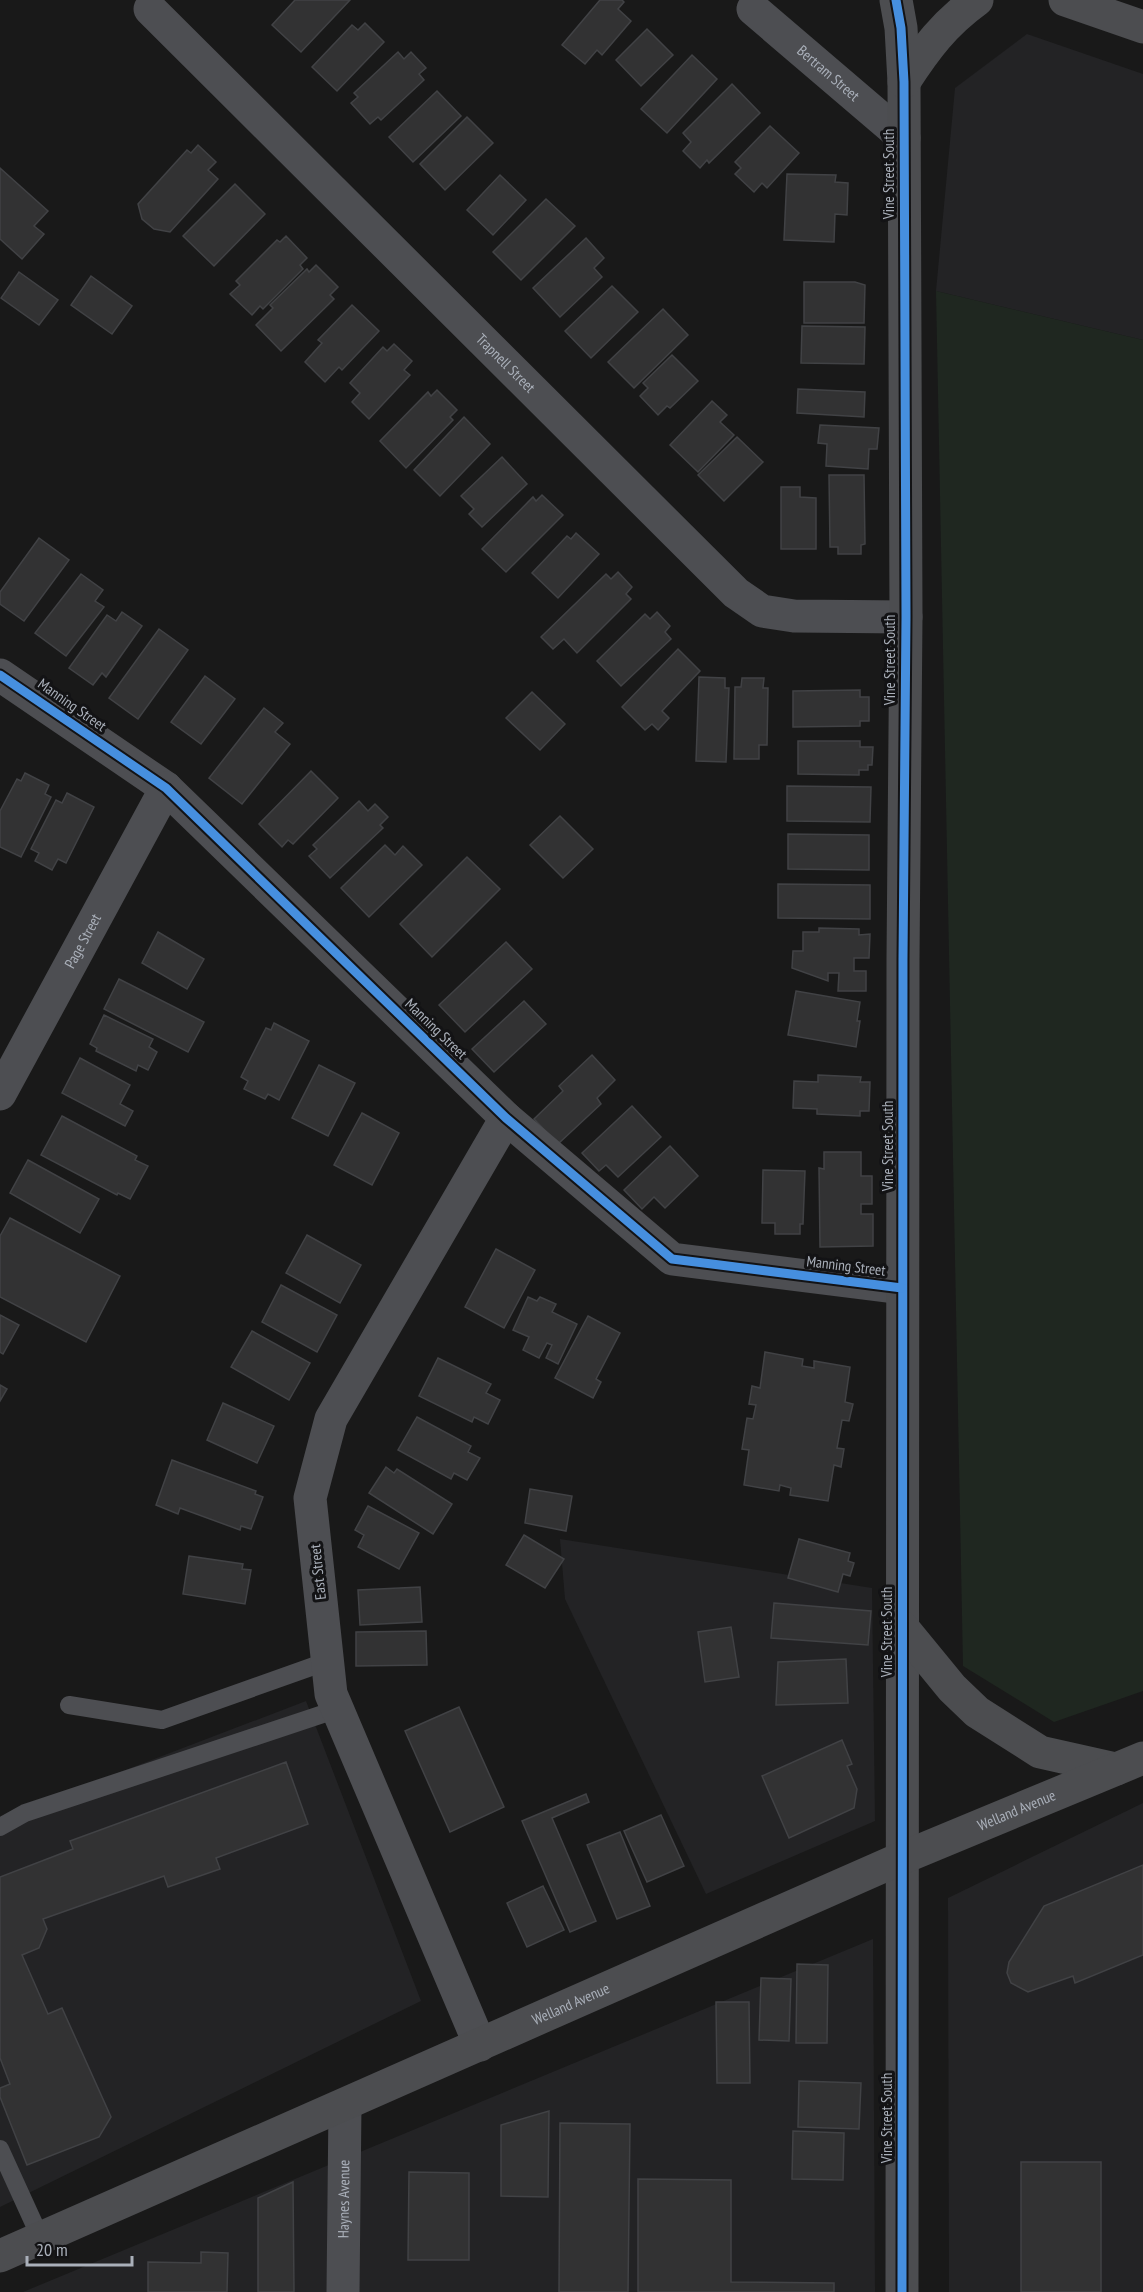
<svg xmlns="http://www.w3.org/2000/svg" width="1143" height="2292" font-family="'PT Sans Narrow',sans-serif">
	<style>
		.built { fill: #232325 }
		.green { fill: #1f2720 }
		.building { fill: #323233; stroke: #414245; stroke-width: 1.5 }
		.lines { fill: none; stroke-linecap: round; stroke-linejoin: round }
		.lane { stroke: #4d4e52; stroke-width: 18 }
		.street { stroke: #4d4e52; stroke-width: 33 }
		.secondary { stroke: #4c4d50; stroke-width: 33 }
		.cycleway-casing { stroke: #131315; stroke-width: 13 }
		.cycleway { stroke: #468fdf; stroke-width: 9 }
		.labels { text-anchor: middle; stroke-width: 6; stroke-linejoin: round; paint-order: stroke }
		.street-label { font-size: 15px; fill: #aab0ba; stroke: #131315 }
	</style>
	<rect width="100%" height="100%" fill="#191919"/>
	<g class="built">
		<path d="M1027 34 1143 74V340L936 291 955 88Z"/>
		<path d="M560 1539 872 1588 875 1821 706 1894 565 1599Z"/>
		<path d="M306 1701 421 2001 0 2207V1818Z"/>
		<path d="M1143 1803V2292H949L948 1898Z"/>
		<path d="M873 1939 875 2292H23Z"/>
	</g>
	<path class="green" d="M936 291 1143 340V1691L1054 1722 963 1666Z"/>
	<g class="building">
		<path d="M295 0H350L301 52 272 25Z"/>
		<path d="M600 0H622L624 2 618 9 631 21 602 55 597 50 585 64 562 45Z"/>
		<path d="M365 23 384 42 337 91 312 67 352 25 358 30Z"/>
		<path d="M647 29 673 55 641 86 616 60Z"/>
		<path d="M398 52 404 59 411 52 426 68 419 74 424 80 381 120 378 117 370 124 351 103 358 97 354 93Z"/>
		<path d="M692 55 717 79 667 133 641 109Z"/>
		<path d="M732 84 760 113 709 163 707 160 700 168 683 151 691 142 683 133Z"/>
		<path d="M437 91 461 116 413 162 389 137Z"/>
		<path d="M467 117 493 143 445 190 420 164Z"/>
		<path d="M770 126 799 153 767 188 762 183 754 192 735 174 741 168 735 162Z"/>
		<path d="M198 145 216 162 208 170 218 179 170 232 154 229 142 219 138 204 187 150 191 153Z"/>
		<path d="M0 168 48 211 34 226 44 234 22 259 0 239Z"/>
		<path d="M787 174 836 175 835 182 848 183 847 215 835 214 834 242 784 240Z"/>
		<path d="M500 175 526 200 493 235 467 210Z"/>
		<path d="M235 184 265 214 214 266 183 236Z"/>
		<path d="M546 199 575 226 521 280 493 252Z"/>
		<path d="M286 236 307 258 300 265 303 269 263 309 260 306 252 315 230 294 240 285 236 281 277 240 280 242Z"/>
		<path d="M586 238 604 258 594 268 602 277 560 317 533 288Z"/>
		<path d="M316 265 338 287 330 295 334 299 281 351 256 325 273 308 270 305 307 269 309 272Z"/>
		<path d="M19 272 58 300 39 325 1 298Z"/>
		<path d="M91 276 132 306 112 334 71 305Z"/>
		<path d="M804 282H855L865 285 864 323H804Z"/>
		<path d="M612 286 638 312 591 358 565 331Z"/>
		<path d="M352 305 379 331 342 370 339 367 325 382 305 362 322 343 318 340Z"/>
		<path d="M663 309 688 335 634 388 608 362Z"/>
		<path d="M802 326 865 327 864 364 801 363Z"/>
		<path d="M394 344 412 361 404 370 410 375 369 419 352 402 360 393 350 383 383 347 387 351Z"/>
		<path d="M672 355 698 381 670 408 667 406 658 415 640 396 648 388 643 383Z"/>
		<path d="M798 389 865 392 864 417 797 413Z"/>
		<path d="M437 390 457 410 450 417 453 420 406 468 380 441 428 392 431 396Z"/>
		<path d="M712 401 727 415 720 422 734 435 698 472 670 445Z"/>
		<path d="M464 417 490 444 440 496 414 470Z"/>
		<path d="M820 425 879 428 877 449H869L868 469 826 466 827 444 818 443Z"/>
		<path d="M737 437 763 462 724 501 698 475Z"/>
		<path d="M502 457 527 484 482 527 469 514 474 509 461 496Z"/>
		<path d="M829 475H864L865 544 861 545V554H838V547H830Z"/>
		<path d="M781 487H800V497L816 498V549H781Z"/>
		<path d="M542 495 563 515 506 572 482 549 533 497 536 501Z"/>
		<path d="M576 533 599 554 558 598 532 573 567 536 571 539Z"/>
		<path d="M39 538 69 560 24 621 0 604V592Z"/>
		<path d="M618 572 632 587 626 594 631 599 577 653 564 639 553 649 541 637 606 574 611 579Z"/>
		<path d="M81 574 103 590 95 601 104 607 66 656 35 633Z"/>
		<path d="M122 612 142 626 106 677 102 673 93 685 69 668 107 615 116 621Z"/>
		<path d="M657 612 670 626 665 632 671 639 621 686 597 661 645 614 650 619Z"/>
		<path d="M159 629 188 650 138 719 109 698Z"/>
		<path d="M678 649 700 671 662 711 669 718 658 730 652 724 645 730 622 707Z"/>
		<path d="M205 676 235 699 201 744 171 722Z"/>
		<path d="M699 677 725 678V688H729L726 762 696 761Z"/>
		<path d="M742 678H764L763 688H768L767 745H759V759H734L735 687H741Z"/>
		<path d="M860 690V697H869V721H860V726L793 727V691Z"/>
		<path d="M532 692 565 724 540 750 506 718Z"/>
		<path d="M264 708 283 723 275 732 290 744 242 804 209 778Z"/>
		<path d="M798 741H860V747H873L872 765H868V770H859V775L798 774Z"/>
		<path d="M311 771 338 798 293 844 288 840 282 847 259 824Z"/>
		<path d="M25 773 49 785 45 794 51 797 21 857 0 847V811L17 779 21 781Z"/>
		<path d="M787 786 871 787 870 822 787 821Z"/>
		<path d="M67 793 94 807 66 863 58 859 52 870 35 861 39 853 31 849 56 800 62 803Z"/>
		<path d="M359 801 368 811 375 804 388 817 380 825 383 828 330 878 309 856 317 849 313 845Z"/>
		<path d="M560 816 593 849 563 878 530 845Z"/>
		<path d="M788 834 869 835V870L788 869Z"/>
		<path d="M385 845 395 855 403 846 422 865 369 917 341 888Z"/>
		<path d="M467 857 500 889 432 957 400 924Z"/>
		<path d="M778 884 870 885V919L778 918Z"/>
		<path d="M819 928 859 929V935L870 934 869 958H854V971H866V991H838L839 973H828V981L792 968 793 951H803V932H819Z"/>
		<path d="M158 932 204 959 187 989 142 963Z"/>
		<path d="M506 942 532 969 465 1032 439 1005Z"/>
		<path d="M119 979 204 1022 188 1052 104 1009Z"/>
		<path d="M796 991 860 1002 857 1021H860L856 1047 788 1035Z"/>
		<path d="M524 1001 546 1024 494 1072 472 1049Z"/>
		<path d="M104 1015 153 1039 149 1047 157 1052 148 1070 138 1065 136 1071 96 1051 97 1048 90 1044Z"/>
		<path d="M274 1023 309 1041 279 1100 268 1094 265 1099 244 1089 248 1081 241 1077 266 1028 271 1030Z"/>
		<path d="M592 1055 615 1080 597 1098 601 1104 558 1144 534 1119 563 1091 559 1086Z"/>
		<path d="M80 1058 130 1085 120 1104 133 1111 125 1126 62 1093Z"/>
		<path d="M319 1065 355 1083 328 1136 292 1118Z"/>
		<path d="M818 1075 861 1077 860 1082H870L869 1111H860V1116L817 1114V1109L793 1108 794 1081 818 1082Z"/>
		<path d="M632 1106 661 1137 618 1177 606 1165 599 1171 582 1153Z"/>
		<path d="M362 1113 399 1133 372 1185 334 1165Z"/>
		<path d="M62 1116 137 1156 135 1160 148 1166 130 1199 118 1193 117 1195 41 1155Z"/>
		<path d="M670 1146 698 1176 665 1208 654 1197 642 1209 624 1190Z"/>
		<path d="M824 1152H861V1176H872V1204H861V1214H873V1246L820 1247 819 1168 824 1169Z"/>
		<path d="M28 1160 99 1199 80 1233 10 1193Z"/>
		<path d="M763 1170 805 1171 803 1224H800V1234H775V1223H762Z"/>
		<path d="M10 1218 120 1276 86 1342 0 1297V1236Z"/>
		<path d="M307 1235 361 1265 340 1303 286 1273Z"/>
		<path d="M496 1249 535 1270 504 1328 465 1307Z"/>
		<path d="M281 1285 337 1315 317 1352 262 1322Z"/>
		<path d="M528 1297 537 1301 540 1297 556 1304 552 1312 577 1324 558 1364 546 1358 552 1345 547 1343 539 1358 523 1350 529 1337 513 1330Z"/>
		<path d="M0 1315 19 1325 3 1354 0 1352Z"/>
		<path d="M588 1316 620 1333 596 1379 601 1382 593 1398 555 1378Z"/>
		<path d="M252 1331 310 1363 289 1400 231 1367Z"/>
		<path d="M765 1352 803 1359 802 1366 814 1368V1361L850 1367 845 1402 853 1404 849 1421 842 1420 837 1448 844 1449 841 1467 834 1465 828 1501 790 1495 791 1488 780 1485 779 1491 744 1485 749 1450 742 1449 747 1418 753 1419 756 1405 749 1404 752 1386 760 1388Z"/>
		<path d="M438 1358 491 1384 486 1393 500 1400 488 1424 474 1417 472 1422 419 1396Z"/>
		<path d="M0 1385 7 1389 0 1401Z"/>
		<path d="M223 1403 274 1426 257 1463 207 1440Z"/>
		<path d="M417 1417 471 1446 468 1452 480 1458 467 1480 454 1473 451 1479 398 1450Z"/>
		<path d="M172 1460 256 1491 255 1494 263 1497 251 1529 241 1526 240 1530 180 1508 178 1514 156 1505Z"/>
		<path d="M386 1467 394 1473 397 1469 452 1504 433 1534 369 1493Z"/>
		<path d="M530 1489 572 1496 566 1531 525 1523Z"/>
		<path d="M368 1506 419 1533 399 1569 358 1547 364 1535 355 1530Z"/>
		<path d="M524 1535 564 1559 545 1588 506 1565Z"/>
		<path d="M799 1539 850 1553 848 1561 854 1563 850 1576 843 1574 838 1592 788 1578Z"/>
		<path d="M189 1556 243 1564 242 1569 251 1570 245 1604 183 1594Z"/>
		<path d="M420 1587 422 1622 360 1625 358 1590Z"/>
		<path d="M774 1603 871 1611 868 1645 771 1638Z"/>
		<path d="M731 1627 739 1677 705 1682 698 1632Z"/>
		<path d="M426 1631 427 1665 356 1666V1632Z"/>
		<path d="M846 1659 848 1703 776 1705 778 1662Z"/>
		<path d="M459 1707 504 1807 450 1832 405 1731Z"/>
		<path d="M842 1740 852 1764 847 1766 857 1789 854 1808 789 1838 762 1776Z"/>
		<path d="M286 1762 308 1824 216 1858 220 1869 168 1887 164 1876 43 1919 47 1929 39 1948 22 1955 48 2014 62 2008 111 2117 99 2137 27 2165 0 2097V2088L10 2084 0 2058V1877L73 1849 70 1841Z"/>
		<path d="M586 1794 589 1802 552 1818 596 1921 570 1932 522 1821Z"/>
		<path d="M661 1815 684 1866 647 1882 624 1831Z"/>
		<path d="M620 1832 650 1906 617 1919 587 1845Z"/>
		<path d="M1143 1865V1955L1075 1983 1073 1976 1028 1992 1011 1983 1007 1973 1009 1962 1044 1906Z"/>
		<path d="M543 1886 564 1930 527 1947 507 1903Z"/>
		<path d="M797 1964 828 1965 827 2043H796Z"/>
		<path d="M761 1978 791 1979 789 2041 759 2040Z"/>
		<path d="M716 2002H749L750 2083H717Z"/>
		<path d="M799 2081 861 2083 859 2129 798 2127Z"/>
		<path d="M549 2111 548 2197 501 2196V2125Z"/>
		<path d="M560 2123 630 2124 628 2292H559Z"/>
		<path d="M793 2131 844 2133 843 2180 792 2179Z"/>
		<rect x="1021" y="2162" width="80" height="130"/>
		<path d="M409 2172 469 2173V2260H408Z"/>
		<path d="M638 2179 731 2180V2282L834 2283V2292H638Z"/>
		<path d="M293 2182 294 2292H258V2198Z"/>
		<path d="M201 2252 228 2253 227 2292H148V2262L201 2263Z"/>
	</g>
	<g class="lines">
		<g class="lane">
			<path d="M69 1705 162 1720 328 1661"/>
			<path d="M0 1827 25 1813 338 1709"/>
			<path d="M0 2149 41 2239"/>
		</g>
		<g class="street">
			<path id="s1" d="M150 9 736 593 762 611 794 616 906 617"/>
			<path id="s2" d="M753 9 904 138"/>
			<path d="M0 675 166 788 506 1118 672 1259 902 1288"/>
			<path id="s3" d="M0 1094 166 788"/>
			<path d="M480 2045 331 1694 310 1498 331 1419 506 1118"/>
			<path id="s4" d="M343 2292 345 2105"/>
		</g>
		<g class="secondary">
			<path d="M896 0 901 28 904 82 906 617 903 959 902 2292"/>
			<path d="M1065 0 1143 27"/>
			<path d="M904 82C926 48 944 24 977 0"/>
			<path d="M902 1627 952 1688 977 1712 1040 1752 1116 1769"/>
			<path id="s5" d="M0 2256 902 1858 1143 1758"/>
		</g>
		<defs>
			<g id="cycleway">
				<path d="M896 0 901 28 904 82 906 617 903 959 902 2292"/>
				<path d="M0 675 166 788 506 1118 672 1259 902 1288"/>
			</g>
		</defs>
		<use href="#cycleway" class="cycleway-casing"/>
		<use href="#cycleway" class="cycleway"/>
	</g>
	<g class="labels">
		<g class="street-label">
			<text dy="5" stroke="none"><textPath href="#s2" startOffset="99">Bertram Street</textPath></text>
			<text transform="translate(889 174) rotate(-90)" y="5">Vine Street South</text>
			<text dy="5" stroke="none"><textPath href="#s1" startOffset="502">Trapnell Street</textPath></text>
			<text transform="translate(890 660) rotate(-90)" y="5">Vine Street South</text>
			<text transform="translate(72 705) rotate(35)" y="5">Manning Street</text>
			<text dy="5" stroke="none"><textPath href="#s3" startOffset="174">Page Street</textPath></text>
			<text transform="translate(436 1029) rotate(44)" y="5">Manning Street</text>
			<text transform="translate(888 1146) rotate(-90)" y="5">Vine Street South</text>
			<text transform="translate(846 1266) rotate(7)" y="5">Manning Street</text>
			<text transform="translate(318 1572) rotate(-96)" y="5">East Street</text>
			<text transform="translate(887 1632) rotate(-90)" y="5">Vine Street South</text>
			<text dy="5" stroke="none"><textPath href="#s5" startOffset="1110">Welland Avenue</textPath></text>
			<text dy="5" stroke="none"><textPath href="#s5" startOffset="624">Welland Avenue</textPath></text>
			<text transform="translate(887 2118) rotate(-90)" y="5">Vine Street South</text>
			<text dy="5" stroke="none"><textPath href="#s4" startOffset="93">Haynes Avenue</textPath></text>
		</g>
	</g>
	<path d="M27 2256v9h105v-9" fill="none" stroke="#aab0ba" stroke-width="3"/>
	<text x="36" y="2256" font-size="18" fill="#aab0ba" stroke="#131315" stroke-width="4.5" paint-order="stroke">20 m</text>
</svg>
